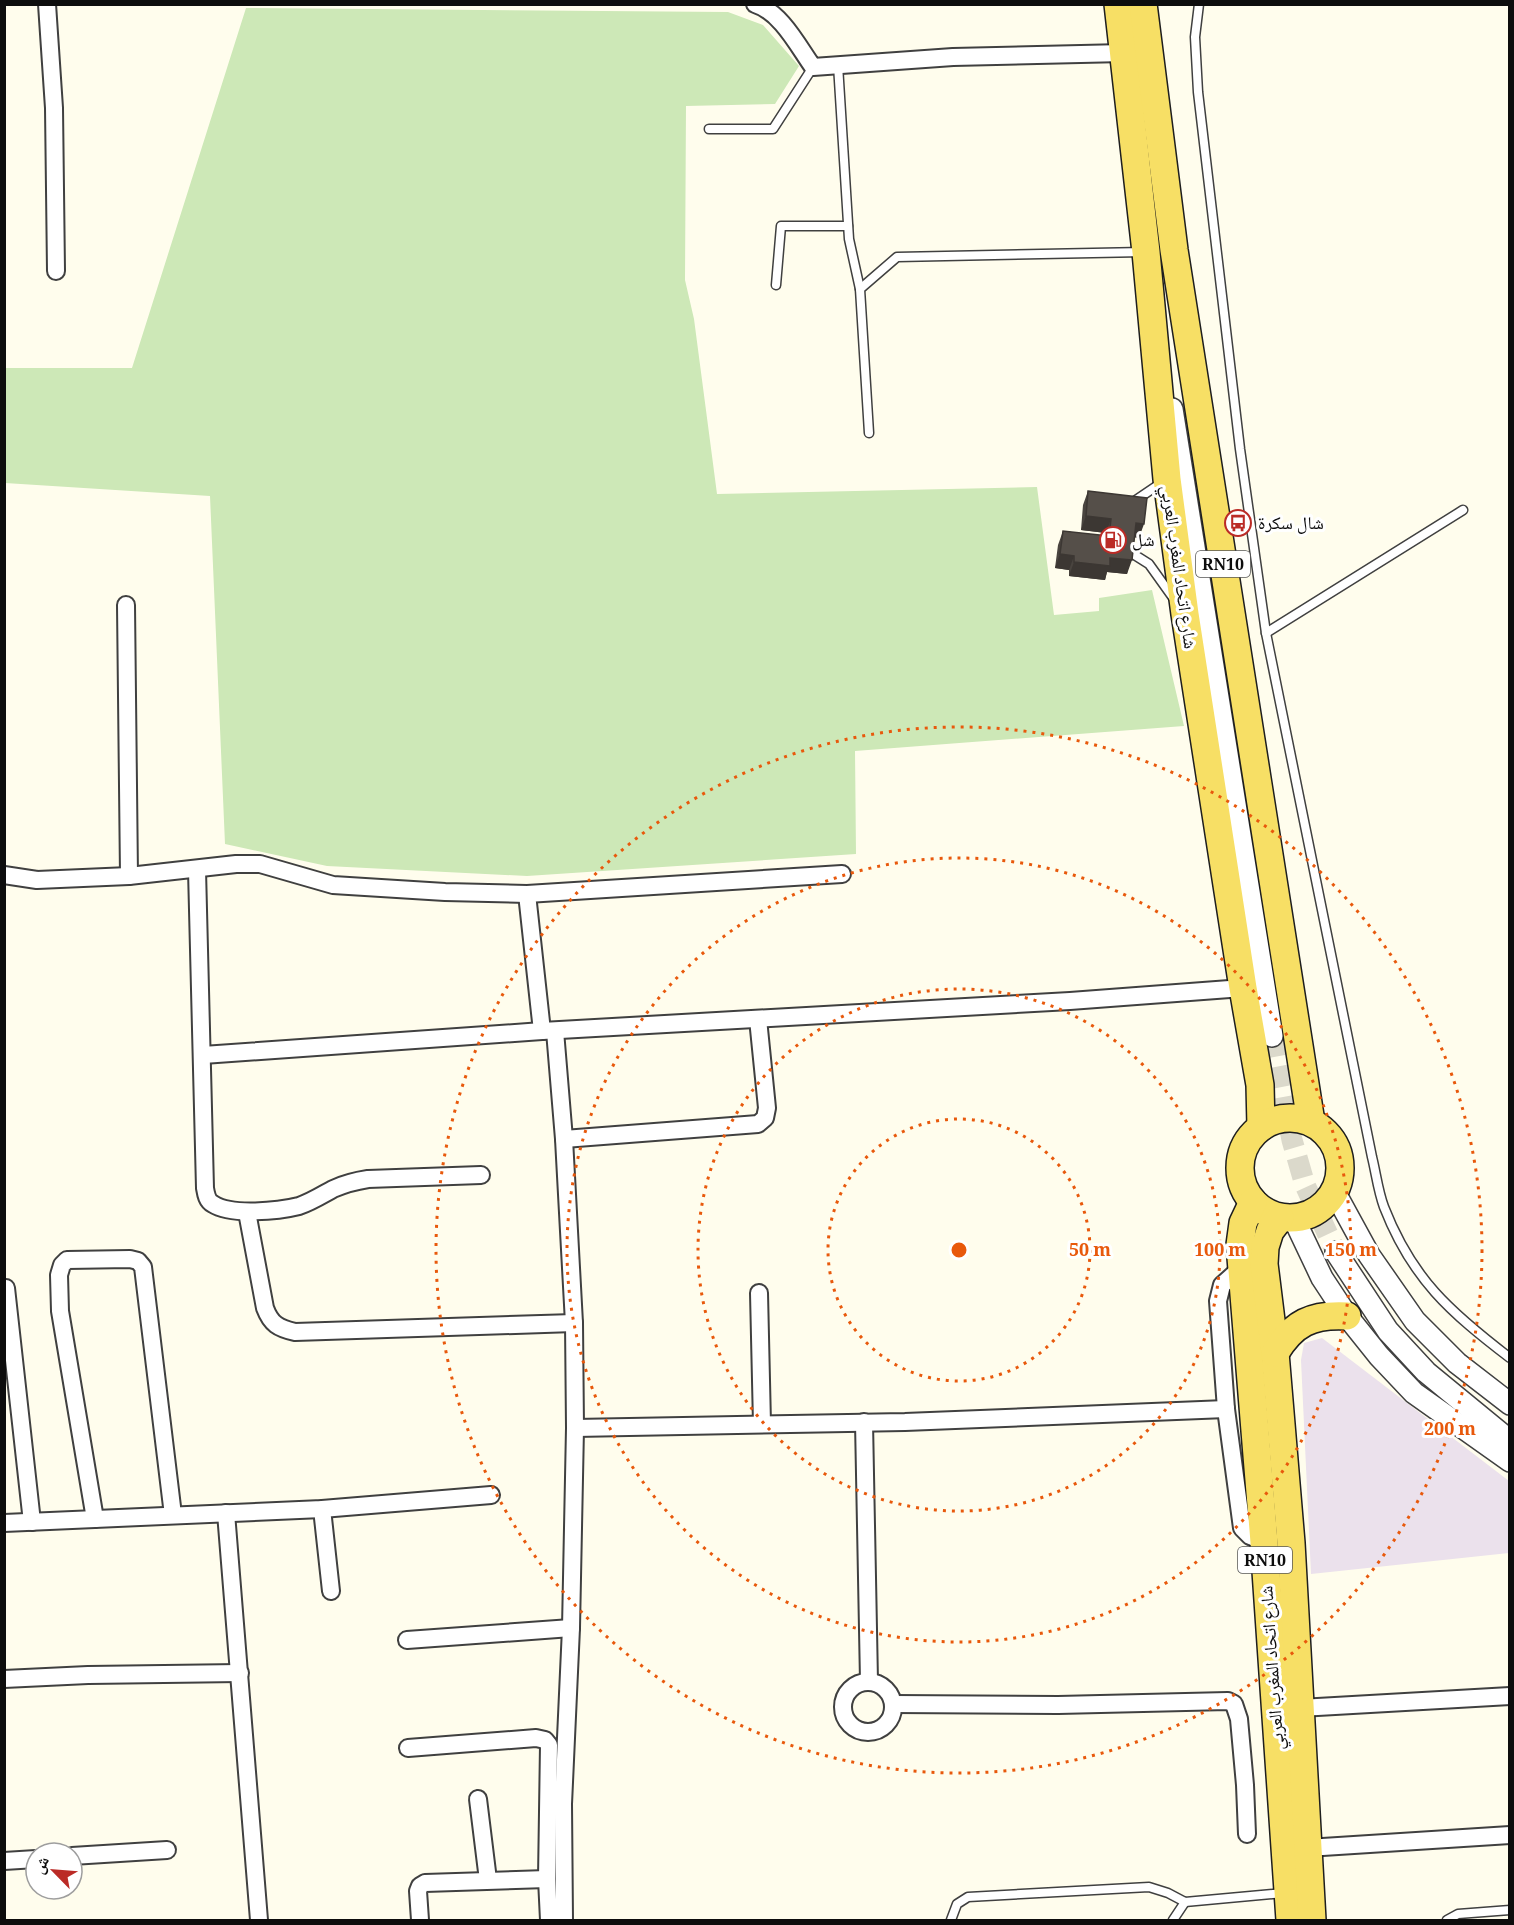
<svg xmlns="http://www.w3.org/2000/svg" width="1514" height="1925" font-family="Georgia,'Noto Naskh Arabic',serif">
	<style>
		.industrial { fill: #ebe1ec }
		.green { fill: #cde8b7 }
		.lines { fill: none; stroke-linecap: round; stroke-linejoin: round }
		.tertiary-tunnel { stroke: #dbd9cb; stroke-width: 21; stroke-dasharray: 21 10; stroke-linecap: butt }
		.service-casing { stroke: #404040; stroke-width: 11 }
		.minor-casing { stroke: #404040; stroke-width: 20 }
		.tertiary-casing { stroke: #404040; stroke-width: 24 }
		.primary-casing { stroke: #1e1e1e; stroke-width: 30 }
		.service { stroke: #fff; stroke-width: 8 }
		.minor { stroke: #fff; stroke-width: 16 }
		.tertiary { stroke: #fff; stroke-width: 21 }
		.primary { stroke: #f7df65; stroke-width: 27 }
		.wall { fill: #49443f }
		.shaded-wall { fill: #3c3733 }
		.building { fill: #554f49; stroke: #3c3733; stroke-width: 1.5 }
		.ring { fill: none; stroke: #e8590c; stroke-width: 3; stroke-dasharray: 3 6 }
		.labels { text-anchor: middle; stroke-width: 6; stroke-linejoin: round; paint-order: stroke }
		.shield { fill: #fff; stroke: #565656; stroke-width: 1.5 }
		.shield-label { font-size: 16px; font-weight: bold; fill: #0d0d0d }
		.poi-label { font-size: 18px; fill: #0d0d0d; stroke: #fff; text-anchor: start }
		.street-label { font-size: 18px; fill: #0d0d0d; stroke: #fff }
		.centre { fill: #e8590c; stroke: #fff; stroke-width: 3 }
		.ring-label { font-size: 18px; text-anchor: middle; font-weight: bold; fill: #e8590c; stroke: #fff; stroke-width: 6; stroke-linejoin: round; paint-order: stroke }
	</style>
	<rect width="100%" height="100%" fill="#fffded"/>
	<path class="industrial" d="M1322 1338 1509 1481V1553L1311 1574 1301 1360 1304 1343Z"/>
	<path class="green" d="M246 8 728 12 763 25 799 66 775 104 686 106 685 280 694 319 717 494 1037 487 1054 615 1099 611V598L1152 590 1184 726 855 751 856 854 527 876 327 866 225 844 210 496 5 483 4 368H132Z"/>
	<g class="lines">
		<path class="tertiary-tunnel" d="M1272 1036 1292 1140 1305 1185 1336 1252"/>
		<defs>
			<g id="service">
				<path d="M1199 4 1195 37 1198 92 1240 449 1266 633 1372 1157C1376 1173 1378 1191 1384 1207 1412 1279 1450 1312 1510 1358"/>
				<path d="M838 65 849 239 860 289"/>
				<path d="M709 129H773L813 67"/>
				<path d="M776 285 781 226H848"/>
				<path d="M869 433 860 289 897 257 1144 252"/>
				<path d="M1133 502 1164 481"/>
				<path d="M1130 552 1149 564 1174 599"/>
				<path d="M1266 633 1463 510"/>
				<path d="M951 1920 957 1904 968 1897 1149 1887 1168 1893 1185 1902 1284 1893"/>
				<path d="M1173 1920 1185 1902"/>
				<path d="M1447 1920 1458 1914 1510 1910"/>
			</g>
			<g id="minor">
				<path d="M47 4 54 108 56 271"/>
				<path d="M755 4C781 12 798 46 813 67L953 57 1124 53"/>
				<path d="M126 605 129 876"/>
				<path d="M197 870 205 1188C206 1194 207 1201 213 1204 231 1216 279 1211 299 1206 311 1202 322 1195 333 1189 344 1184 355 1181 368 1179L481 1175"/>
				<path d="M4 875 37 880 129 876 236 864H260L333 885 445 892 527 894 842 874"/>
				<path d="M527 894 542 1031"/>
				<path d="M555 1031 564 1139 574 1323 575 1428 571 1628 563 1804 564 1920"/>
				<path d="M203 1055 542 1031 1070 1001 1243 988"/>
				<path d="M564 1139 758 1124 765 1118 767 1108 758 1019"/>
				<path d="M247 1212 265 1308C271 1324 278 1328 295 1332L574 1323"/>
				<path d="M1242 1267 1222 1285 1218 1301 1226 1409 1242 1528 1250 1536 1264 1542"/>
				<path d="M6 1288 32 1522"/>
				<path d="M759 1293 762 1424"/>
				<path d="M864 1422 869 1681"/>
				<path d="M575 1428 905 1422 1226 1409"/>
				<path d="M322 1509 331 1591"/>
				<path d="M226 1513 259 1920"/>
				<path d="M95 1519 60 1311 59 1275 62 1265 67 1260 130 1259 138 1261 143 1267 173 1515"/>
				<path d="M4 1523 322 1509 491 1495"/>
				<path d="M407 1640 571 1628"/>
				<path d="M4 1679 88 1675 240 1673"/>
				<circle cx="868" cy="1707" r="25"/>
				<path d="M893 1704 1058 1705 1228 1701 1234 1704 1239 1719 1245 1785 1247 1834"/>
				<path d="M1300 1708 1510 1696"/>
				<path d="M408 1748 536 1738 545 1740 549 1745 547 1879 549 1920"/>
				<path d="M478 1799 488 1880"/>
				<path d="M1307 1848 1510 1835"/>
				<path d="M72 1856 167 1850"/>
				<path d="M4 1861 36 1859"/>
				<path d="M420 1920 418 1891 420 1886 425 1883 547 1879"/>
			</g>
			<g id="tertiary">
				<path d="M1172 409 1272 1036"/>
				<path d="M1334 1191 1369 1255 1415 1321 1457 1363 1510 1404"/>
				<path d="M1294 1219 1322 1278 1347 1316 1379 1356 1414 1393 1510 1461"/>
				<path d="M1336 1252 1388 1331 1426 1372 1510 1441"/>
			</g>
			<g id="primary">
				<path d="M1118 4 1146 252 1167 479 1185 614 1243 988 1260 1085 1261 1127"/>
				<path d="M1143 4 1174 250 1311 1122"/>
				<circle cx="1290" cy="1168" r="50"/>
				<path d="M1253 1202 1243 1223 1240 1245 1264 1542 1290 1920"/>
				<path d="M1280 1218 1270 1231 1265 1247 1264 1264 1275 1353 1291 1543 1312 1920"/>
				<path d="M1275 1353C1293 1323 1312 1314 1347 1316"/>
			</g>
		</defs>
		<use href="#service" class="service-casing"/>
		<use href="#minor" class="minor-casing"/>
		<use href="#tertiary" class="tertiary-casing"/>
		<use href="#primary" class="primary-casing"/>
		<use href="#service" class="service"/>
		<use href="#minor" class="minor"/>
		<use href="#tertiary" class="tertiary"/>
		<use href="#primary" class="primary"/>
	</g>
	<path class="wall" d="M1088 491 1139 538 1135 537 1127 574 1107 572 1105 580 1069 576V570L1055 568 1058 545 1063 531 1105 536 1106 533 1081 530 1083 505Z"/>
	<g class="shaded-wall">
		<path d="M1086 516 1111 519 1106 533 1081 530Z"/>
		<path d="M1136 523 1144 524 1139 538 1131 537Z"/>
		<path d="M1060 554 1074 556 1069 570 1055 568Z"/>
		<path d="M1110 558 1132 560 1127 574 1107 572 1105 580 1069 576 1074 562Z"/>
	</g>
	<path class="building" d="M1088 491 1147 498 1144 524 1136 523 1132 560 1110 558V566L1074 562V556L1060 554 1063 531 1109 536 1111 519 1086 516Z"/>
	<g class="ring">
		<circle cx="959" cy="1250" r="131"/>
		<circle cx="959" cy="1250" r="261"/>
		<circle cx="959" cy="1250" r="392"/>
		<circle cx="959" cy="1250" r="523"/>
	</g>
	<defs>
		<symbol id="bus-ring" viewBox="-11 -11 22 22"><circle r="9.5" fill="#fff" stroke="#bb2b26" stroke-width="1.5"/><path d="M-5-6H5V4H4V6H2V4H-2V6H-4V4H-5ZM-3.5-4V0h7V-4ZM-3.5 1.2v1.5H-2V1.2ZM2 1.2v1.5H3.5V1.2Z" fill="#bb2b26"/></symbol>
		<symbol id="fuel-ring" viewBox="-11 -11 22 22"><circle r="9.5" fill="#fff" stroke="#bb2b26" stroke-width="1.5"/><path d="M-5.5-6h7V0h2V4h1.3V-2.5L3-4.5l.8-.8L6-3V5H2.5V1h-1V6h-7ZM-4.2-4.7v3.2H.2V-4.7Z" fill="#bb2b26"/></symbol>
	</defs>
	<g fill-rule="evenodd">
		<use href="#bus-ring" x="1223" y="508" width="30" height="30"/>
		<use href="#fuel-ring" x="1098" y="525" width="30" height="30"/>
	</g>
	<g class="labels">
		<g class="shield">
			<rect x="1196" y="551" width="54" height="26" rx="4.5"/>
			<rect x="1238" y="1547" width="54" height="26" rx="4.5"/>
		</g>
		<g class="shield-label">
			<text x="1223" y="570">RN10</text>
			<text x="1265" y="1566">RN10</text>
		</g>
		<g class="poi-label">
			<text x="1258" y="529">شال سكرة</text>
			<text x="1132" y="546">شل</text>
		</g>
		<g class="street-label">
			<text transform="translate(1179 567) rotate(82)" y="6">شارع اتحاد المغرب العربي</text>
			<text transform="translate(1272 1668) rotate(-94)" y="6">شارع اتحاد المغرب العربي</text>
		</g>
	</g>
	<circle cx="959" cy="1250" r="9" class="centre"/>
	<g class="ring-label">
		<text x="1090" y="1256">50 m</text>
		<text x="1220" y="1256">100 m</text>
		<text x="1351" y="1256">150 m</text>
		<text x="1450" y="1435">200 m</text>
	</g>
	<rect width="1514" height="1925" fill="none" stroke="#0d0d0d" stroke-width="12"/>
	<g transform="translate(54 1871) rotate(295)"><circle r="28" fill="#ffffff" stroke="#9e9e9e" stroke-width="1.5"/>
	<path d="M0-4.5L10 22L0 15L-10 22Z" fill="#bb2b26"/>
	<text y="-9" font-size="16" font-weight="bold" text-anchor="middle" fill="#0d0d0d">ش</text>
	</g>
</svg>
